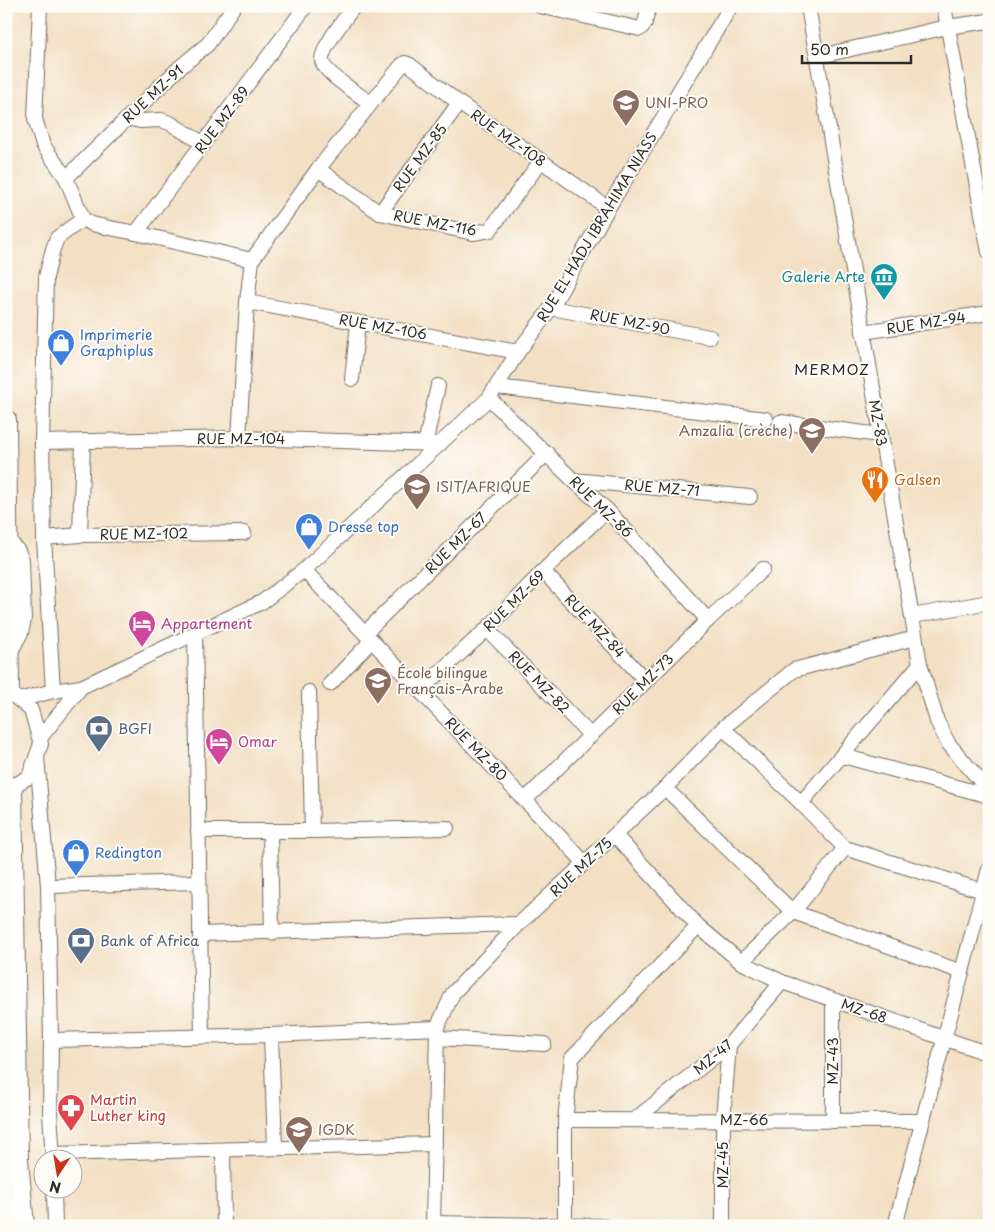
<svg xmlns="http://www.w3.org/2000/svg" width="995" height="1232" font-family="'Playpen Sans',sans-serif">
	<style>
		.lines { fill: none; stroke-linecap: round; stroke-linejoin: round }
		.minor-casing { stroke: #716a61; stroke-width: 16 }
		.highway-casing { stroke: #716a61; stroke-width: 22 }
		.minor { stroke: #fff; stroke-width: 14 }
		.highway { stroke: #fff; stroke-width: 20 }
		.labels { text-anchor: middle; stroke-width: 4; stroke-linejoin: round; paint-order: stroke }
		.street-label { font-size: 14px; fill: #2b2b2b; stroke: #fdfcf7 }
		.education-label { font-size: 14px; fill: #785e54; stroke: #fdfcf7; text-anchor: start }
		.culture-label { font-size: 14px; fill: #0d838f; stroke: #fdfcf7; text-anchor: end }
		.shop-label { font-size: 14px; fill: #366cbe; stroke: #fdfcf7; text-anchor: start }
		.food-label { font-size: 14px; fill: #c56008; stroke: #fdfcf7; text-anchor: start }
		.hotel-label { font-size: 14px; fill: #b23c85; stroke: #fdfcf7; text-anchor: start }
		.service-label { font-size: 14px; fill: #4e5e75; stroke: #fdfcf7; text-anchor: start }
		.health-label { font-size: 14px; fill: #be3a42; stroke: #fdfcf7; text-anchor: start }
		.neighbourhood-label { font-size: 15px; letter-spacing: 1px; fill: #2b2b2b; stroke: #fdfcf7 }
	</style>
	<rect width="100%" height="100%" fill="#fdfcf7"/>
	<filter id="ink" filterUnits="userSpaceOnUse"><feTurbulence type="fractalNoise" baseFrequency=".02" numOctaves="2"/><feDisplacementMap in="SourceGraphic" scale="10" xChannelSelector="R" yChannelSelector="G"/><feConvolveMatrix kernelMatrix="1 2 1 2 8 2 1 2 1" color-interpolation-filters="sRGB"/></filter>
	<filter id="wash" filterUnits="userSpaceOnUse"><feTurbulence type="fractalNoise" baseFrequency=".0096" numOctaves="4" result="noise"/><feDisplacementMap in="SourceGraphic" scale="20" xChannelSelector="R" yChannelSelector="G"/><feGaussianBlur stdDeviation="1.12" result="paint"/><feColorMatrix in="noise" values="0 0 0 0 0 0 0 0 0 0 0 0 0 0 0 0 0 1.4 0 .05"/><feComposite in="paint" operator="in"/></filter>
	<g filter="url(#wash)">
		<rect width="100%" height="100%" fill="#f3e0c4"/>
	</g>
	<g filter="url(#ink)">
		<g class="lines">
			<defs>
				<g id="minor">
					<path d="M40 6 35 119 43 145 66 178 83 219 92 224 105 227 136 233 252 260"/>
					<path d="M354 6C346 18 322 46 322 60 322 72 360 95 370 103"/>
					<path d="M540 6 640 29 645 23 649 6"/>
					<path d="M808 6 920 664 937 721 948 743 989 791"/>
					<path d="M944 6 989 252"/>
					<path d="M816 57 947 27 989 21"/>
					<path d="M127 118 140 121 161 120 170 123 204 144"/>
					<path d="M318 169 380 213 473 233 490 230 541 161"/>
					<path d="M66 178 179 68 208 44 234 6"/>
					<path d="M380 213 459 103"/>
					<path d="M136 233 306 6"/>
					<path d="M247 302 518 352"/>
					<path d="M551 308 710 337"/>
					<path d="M863 332 989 313"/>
					<path d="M352 379 358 323"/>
					<path d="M497 387 766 419"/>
					<path d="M489 398 573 480 607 510 708 620"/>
					<path d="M780 422 880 435"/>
					<path d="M239 438 247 302 252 260 318 169 402 65 405 63 410 65 459 103 608 208"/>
					<path d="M42 442 239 438 440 444"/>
					<path d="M425 444 438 386"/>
					<path d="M573 480 750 497"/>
					<path d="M80 535 83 441"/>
					<path d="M7 538 18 551 22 560 24 619 21 633 10 653"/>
					<path d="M44 538 80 535 244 533"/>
					<path d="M304 570 585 863"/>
					<path d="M543 571 646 681"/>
					<path d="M912 616 989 602"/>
					<path d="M487 629 591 736"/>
					<path d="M365 633 547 453"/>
					<path d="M195 634 202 1036"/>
					<path d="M330 684 372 640"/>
					<path d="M420 690 487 629 543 571 607 510"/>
					<path d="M53 691 44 538 42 442 46 277 53 249 57 238 83 219"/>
					<path d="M309 692 312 831"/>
					<path d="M19 700 53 691 81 687 262 602 304 570 489 398 518 352 551 308 608 208 731 6"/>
					<path d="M723 728 801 803 845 848 983 891"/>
					<path d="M40 738 81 687"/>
					<path d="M843 756 989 796"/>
					<path d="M37 757 48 886 51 1040 50 1113 53 1160"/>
					<path d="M665 788 793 912 962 972"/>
					<path d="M6 790 29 777 41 744 31 710 14 696"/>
					<path d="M525 800 708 620 763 569"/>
					<path d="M801 803 920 664"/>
					<path d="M198 831H312L447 828"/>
					<path d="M270 831 272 933"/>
					<path d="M615 835 698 926 741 962 782 982 989 1054"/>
					<path d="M48 886 199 882"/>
					<path d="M200 934 519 924"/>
					<path d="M741 962 793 912 845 848"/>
					<path d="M271 1035 275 1148"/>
					<path d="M438 1038 544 1044"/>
					<path d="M51 1040 271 1035 437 1028"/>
					<path d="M565 1120 922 1121"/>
					<path d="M634 1120 729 1045 782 982"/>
					<path d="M833 1121V1001"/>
					<path d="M223 1150 224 1226"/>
					<path d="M53 1154 435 1144"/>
					<path d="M54 1190 55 1226"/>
					<path d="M433 1223 604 1226"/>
					<path d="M565 1225V1120L572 1058 698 926"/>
					<path d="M433 1226 437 1028 453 993 519 924 665 788 723 728 794 670 915 638"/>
					<path d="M723 1226V1120L729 1045"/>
					<path d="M895 1226 989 869"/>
				</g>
				<g id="highway">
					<path d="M6 420 9 691"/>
					<path d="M12 787 18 1161 24 1226"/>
				</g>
			</defs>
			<use href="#minor" class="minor-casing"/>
			<use href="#highway" class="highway-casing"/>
			<use href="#minor" class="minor"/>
			<use href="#highway" class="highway"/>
		</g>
	</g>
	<defs>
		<symbol id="university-pin" viewBox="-11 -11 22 30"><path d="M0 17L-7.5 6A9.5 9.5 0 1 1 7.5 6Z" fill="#8d6e63" stroke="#fdfcf7"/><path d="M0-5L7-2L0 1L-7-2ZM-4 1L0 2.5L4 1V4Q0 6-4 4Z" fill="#fff"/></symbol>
		<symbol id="museum-pin" viewBox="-11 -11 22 30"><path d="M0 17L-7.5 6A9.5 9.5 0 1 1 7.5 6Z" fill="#0f9aa8" stroke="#fdfcf7"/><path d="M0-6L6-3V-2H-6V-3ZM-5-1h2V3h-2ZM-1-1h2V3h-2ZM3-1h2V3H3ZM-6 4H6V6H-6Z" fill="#fff"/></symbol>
		<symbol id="shop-pin" viewBox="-11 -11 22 30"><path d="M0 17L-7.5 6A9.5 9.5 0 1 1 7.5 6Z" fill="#3f7fe0" stroke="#fdfcf7"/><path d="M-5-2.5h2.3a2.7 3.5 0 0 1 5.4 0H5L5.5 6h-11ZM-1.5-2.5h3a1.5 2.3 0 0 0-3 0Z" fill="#fff"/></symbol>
		<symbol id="school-pin" viewBox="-11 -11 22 30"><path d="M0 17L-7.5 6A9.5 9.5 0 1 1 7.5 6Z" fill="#8d6e63" stroke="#fdfcf7"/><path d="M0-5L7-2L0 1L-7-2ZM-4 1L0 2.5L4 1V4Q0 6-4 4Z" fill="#fff"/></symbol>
		<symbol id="restaurant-pin" viewBox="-11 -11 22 30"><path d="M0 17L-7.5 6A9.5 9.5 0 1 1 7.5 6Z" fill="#e8710a" stroke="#fdfcf7"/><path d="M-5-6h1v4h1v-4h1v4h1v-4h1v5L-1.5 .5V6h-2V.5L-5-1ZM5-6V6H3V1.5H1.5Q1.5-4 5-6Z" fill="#fff"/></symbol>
		<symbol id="hotel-pin" viewBox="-11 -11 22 30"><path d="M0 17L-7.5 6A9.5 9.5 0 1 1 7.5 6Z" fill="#d1479c" stroke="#fdfcf7"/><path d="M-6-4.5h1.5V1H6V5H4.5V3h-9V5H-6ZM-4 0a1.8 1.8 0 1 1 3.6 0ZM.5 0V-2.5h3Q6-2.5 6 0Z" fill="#fff"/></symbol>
		<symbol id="bank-pin" viewBox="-11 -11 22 30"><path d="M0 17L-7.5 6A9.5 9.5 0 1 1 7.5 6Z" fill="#5c6f8a" stroke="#fdfcf7"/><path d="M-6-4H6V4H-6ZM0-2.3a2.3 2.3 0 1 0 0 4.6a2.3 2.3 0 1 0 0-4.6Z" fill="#fff"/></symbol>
		<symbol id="pharmacy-pin" viewBox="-11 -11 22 30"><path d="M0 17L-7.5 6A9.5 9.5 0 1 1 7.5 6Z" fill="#e0444e" stroke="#fdfcf7"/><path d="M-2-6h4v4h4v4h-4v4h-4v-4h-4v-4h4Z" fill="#fff"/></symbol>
	</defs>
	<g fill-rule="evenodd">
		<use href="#university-pin" x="610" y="87" width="32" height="43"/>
		<use href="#museum-pin" x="868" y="261" width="32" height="43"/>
		<use href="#shop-pin" x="45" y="327" width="32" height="43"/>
		<use href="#school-pin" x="796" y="415" width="32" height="43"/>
		<use href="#restaurant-pin" x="859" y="464" width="32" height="43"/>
		<use href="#school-pin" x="401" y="471" width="32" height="43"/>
		<use href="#shop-pin" x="293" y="511" width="32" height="43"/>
		<use href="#hotel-pin" x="126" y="608" width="32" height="43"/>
		<use href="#school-pin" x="362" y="665" width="32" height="43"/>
		<use href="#bank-pin" x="83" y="713" width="32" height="43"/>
		<use href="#hotel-pin" x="203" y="726" width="32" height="43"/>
		<use href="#shop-pin" x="60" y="837" width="32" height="43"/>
		<use href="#bank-pin" x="65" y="925" width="32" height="43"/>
		<use href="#pharmacy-pin" x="55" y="1092" width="32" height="43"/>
		<use href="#university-pin" x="283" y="1114" width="32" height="43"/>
	</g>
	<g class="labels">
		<g class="street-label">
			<text transform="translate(153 94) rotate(-43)" y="5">RUE MZ-91</text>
			<text transform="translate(222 120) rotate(-53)" y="5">RUE MZ-89</text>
			<text transform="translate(508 138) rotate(35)" y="5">RUE MZ-108</text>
			<text transform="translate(420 158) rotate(-54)" y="5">RUE MZ-85</text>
			<text transform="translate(435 223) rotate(11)" y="5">RUE MZ-116</text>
			<text transform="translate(597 227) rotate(-59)" y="5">RUE EL HADJ IBRAHIMA NIASS</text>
			<text transform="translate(630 322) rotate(11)" y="5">RUE MZ-90</text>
			<text transform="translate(926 323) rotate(-9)" y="5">RUE MZ-94</text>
			<text transform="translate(383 327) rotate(10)" y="5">RUE MZ-106</text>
			<text transform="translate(878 423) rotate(80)" y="5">MZ-83</text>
			<text x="241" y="444">RUE MZ-104</text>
			<text transform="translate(662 488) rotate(5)" y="5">RUE MZ-71</text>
			<text transform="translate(601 507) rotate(44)" y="5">RUE MZ-86</text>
			<text transform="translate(144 534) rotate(-1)" y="5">RUE MZ-102</text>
			<text transform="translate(456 543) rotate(-45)" y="5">RUE MZ-67</text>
			<text transform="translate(514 601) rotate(-45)" y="5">RUE MZ-69</text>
			<text transform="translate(595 626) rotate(47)" y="5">RUE MZ-84</text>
			<text transform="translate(539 682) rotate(46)" y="5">RUE MZ-82</text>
			<text transform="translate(643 684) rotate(-45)" y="5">RUE MZ-73</text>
			<text transform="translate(476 749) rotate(46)" y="5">RUE MZ-80</text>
			<text transform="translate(581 867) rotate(-43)" y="5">RUE MZ-75</text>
			<text transform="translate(864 1011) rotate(19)" y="5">MZ-68</text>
			<text transform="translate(713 1057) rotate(-40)" y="5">MZ-47</text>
			<text transform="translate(833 1061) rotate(-90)" y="5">MZ-43</text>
			<text x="744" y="1125">MZ-66</text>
			<text transform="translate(723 1165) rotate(-90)" y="5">MZ-45</text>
		</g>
		<g class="education-label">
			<text x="645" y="108">UNI-PRO</text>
			<text x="793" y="436" text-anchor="end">Amzalia (crèche)</text>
			<text x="436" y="492">ISIT/AFRIQUE</text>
			<text x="397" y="678">École bilingue<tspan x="397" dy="16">Français-Arabe</tspan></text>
			<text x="318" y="1135">IGDK</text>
		</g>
		<g class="culture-label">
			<text x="865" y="282">Galerie Arte</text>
		</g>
		<g class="shop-label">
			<text x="80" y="340">Imprimerie<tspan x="80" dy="16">Graphiplus</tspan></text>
			<text x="328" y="532">Dresse top</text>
			<text x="95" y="858">Redington</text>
		</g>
		<g class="food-label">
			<text x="894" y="485">Galsen</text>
		</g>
		<g class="hotel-label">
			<text x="161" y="629">Appartement</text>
			<text x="238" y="747">Omar</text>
		</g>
		<g class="service-label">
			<text x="118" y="734">BGFI</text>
			<text x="100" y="946">Bank of Africa</text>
		</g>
		<g class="health-label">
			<text x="90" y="1105">Martin<tspan x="90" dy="16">Luther king</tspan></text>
		</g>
		<g class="neighbourhood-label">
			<text x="832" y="375">MERMOZ</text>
		</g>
	</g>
	<rect width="995" height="1232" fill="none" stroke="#fdfcf7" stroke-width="25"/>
	<g transform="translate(58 1174) rotate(192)"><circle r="24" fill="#fdfcf7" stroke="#a9a8a5"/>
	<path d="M0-4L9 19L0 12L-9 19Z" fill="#c8321e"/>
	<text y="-8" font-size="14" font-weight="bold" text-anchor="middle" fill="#2b2b2b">N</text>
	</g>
	<path d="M802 55v8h109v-8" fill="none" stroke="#2b2b2b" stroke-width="2.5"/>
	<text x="810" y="55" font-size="15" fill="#2b2b2b" stroke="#fdfcf7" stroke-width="4" paint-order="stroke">50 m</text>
</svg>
